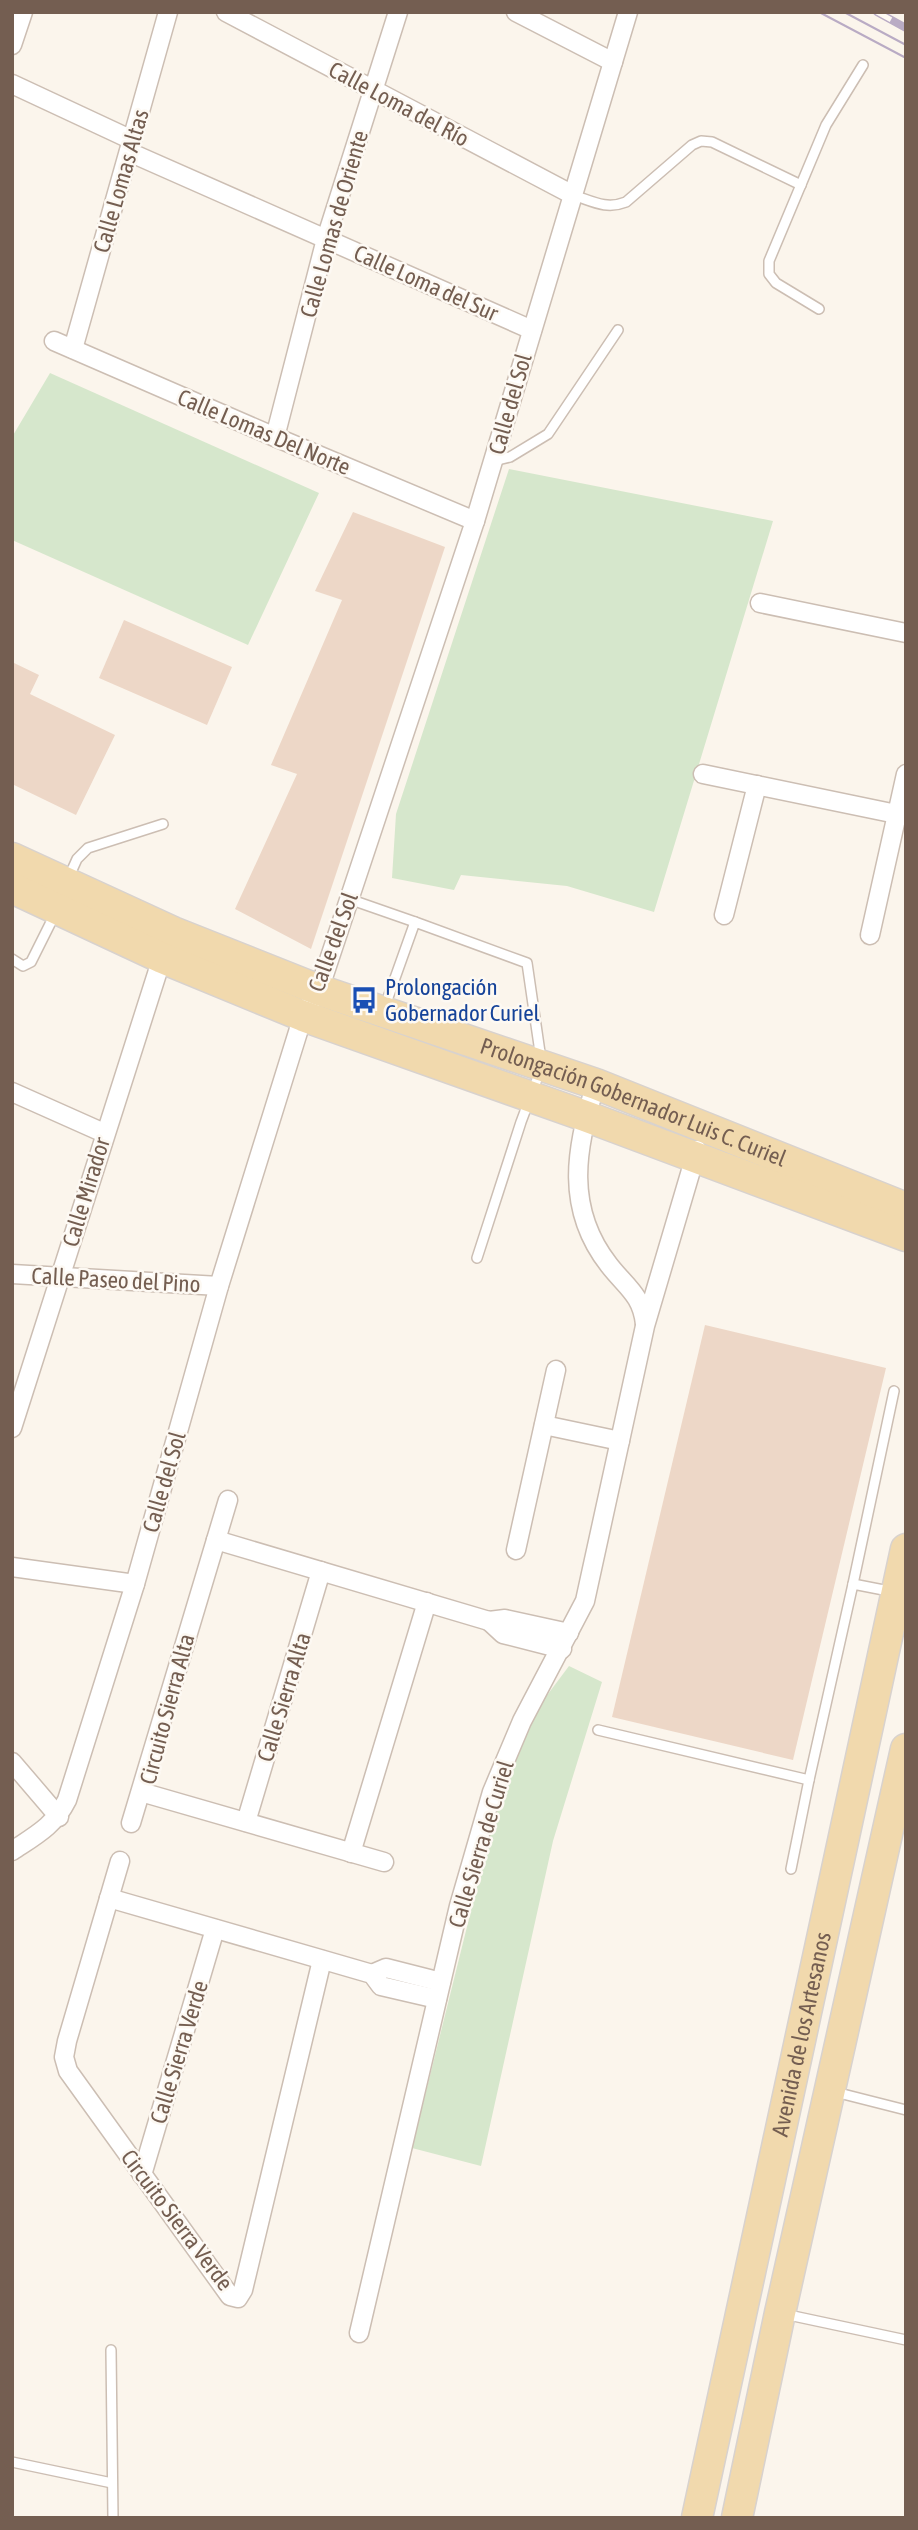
<svg xmlns="http://www.w3.org/2000/svg" width="918" height="2530" font-family="'Asap Condensed',sans-serif">
	<style>
		.green { fill: #d6e7cc }
		.building { fill: #edd7c7 }
		.lines { fill: none; stroke-linecap: round; stroke-linejoin: round }
		.lane-casing { stroke: #ccbeb3; stroke-width: 12 }
		.street-casing { stroke: #ccbeb3; stroke-width: 21 }
		.primary-casing { stroke: #d8d2ce; stroke-width: 33 }
		.lane { stroke: #fff; stroke-width: 9 }
		.street { stroke: #fff; stroke-width: 18 }
		.primary { stroke: #f1d9ad; stroke-width: 30 }
		.tram { stroke: #b9abc4; stroke-width: 2 }
		.rail-casing { stroke: #b9abc4; stroke-width: 8 }
		.rail { stroke: #fdf9f3; stroke-width: 5; stroke-dasharray: 16; stroke-linecap: butt }
		.labels { text-anchor: middle; stroke-width: 5; stroke-linejoin: round; paint-order: stroke }
		.street-label { font-size: 23px; fill: #745e51; stroke: #fdf9f3 }
		.transit-label { font-size: 23px; fill: #164399; stroke: #fdf9f3; text-anchor: start }
	</style>
	<rect width="100%" height="100%" fill="#fbf5ec"/>
	<g class="green">
		<path d="M50 373 319 493 248 645 12 540V437Z"/>
		<path d="M509 469 773 521 654 912 567 886 461 875 454 890 392 878 396 814Z"/>
		<path d="M569 1666 602 1682 553 1841 481 2166 412 2148 498 1802 536 1710Z"/>
	</g>
	<g class="building">
		<path d="M353 512 445 547 311 949 235 909 297 774 271 765 342 600 315 591Z"/>
		<path d="M124 620 232 667 207 725 99 678Z"/>
		<path d="M12 662 39 675 30 694 115 735 76 815 12 784Z"/>
		<path d="M705 1325 886 1368 793 1760 612 1717Z"/>
	</g>
	<g class="lines">
		<defs>
			<g id="lane">
				<path d="M573 195C592 201 606 210 626 202L692 145 701 141 712 142 801 185"/>
				<path d="M819 309 776 283 769 274V261L826 125 863 65"/>
				<path d="M493 461 510 457 548 434 618 330"/>
				<path d="M68 879 77 859 88 848 163 824"/>
				<path d="M349 899 415 922"/>
				<path d="M12 959 23 966 31 962 56 912"/>
				<path d="M385 1006 415 922 527 963 542 1066 521 1122 477 1258"/>
				<path d="M853 1584 894 1391"/>
				<path d="M598 1730 809 1780 853 1584 894 1592"/>
				<path d="M791 1869 809 1780"/>
				<path d="M835 2092 906 2110"/>
				<path d="M784 2314 906 2340"/>
				<path d="M111 2350 113 2518"/>
				<path d="M12 2462 112 2483"/>
			</g>
			<g id="street">
				<path d="M226 12 573 195"/>
				<path d="M516 12 613 62"/>
				<path d="M12 45 23 12"/>
				<path d="M12 84 132 140"/>
				<path d="M129 152 532 330"/>
				<path d="M54 341 275 437 475 521"/>
				<path d="M73 349 168 12"/>
				<path d="M275 437 326 239 398 12"/>
				<path d="M760 603 906 633"/>
				<path d="M703 774 906 816"/>
				<path d="M724 915 757 785"/>
				<path d="M870 935 906 774"/>
				<path d="M596 1084C575 1148 565 1209 609 1265 626 1287 642 1295 645 1324"/>
				<path d="M12 1092 104 1133"/>
				<path d="M12 1274 219 1286"/>
				<path d="M544 1425 620 1441"/>
				<path d="M12 1428 162 958"/>
				<path d="M216 1540 489 1621 505 1619 569 1633"/>
				<path d="M516 1550 556 1370"/>
				<path d="M12 1567 135 1584"/>
				<path d="M489 1621 503 1634 562 1649"/>
				<path d="M12 1762 59 1817"/>
				<path d="M141 1792 384 1862"/>
				<path d="M246 1822 321 1571"/>
				<path d="M131 1823 228 1500"/>
				<path d="M12 1851C36 1835 54 1826 67 1800L135 1584 219 1286 303 1016 319 990 475 521 628 12"/>
				<path d="M351 1853 427 1602"/>
				<path d="M120 1861 67 2041 64 2057 68 2071 230 2296 238 2298 243 2290 322 1960"/>
				<path d="M109 1898 372 1974 381 1986 437 1999"/>
				<path d="M372 1974 386 1968 441 1982"/>
				<path d="M142 2175 215 1929"/>
				<path d="M359 2333 459 1906 492 1792 522 1721 585 1601 645 1326 697 1150"/>
			</g>
			<g id="primary">
				<path id="s1" d="M12 858 173 932 319 990 596 1084 906 1208"/>
				<path d="M12 888 162 958 303 1016 585 1116 906 1236"/>
				<path id="s2" d="M697 2518 906 1549"/>
				<path d="M737 2518 780 2313 906 1749"/>
			</g>
		</defs>
		<use href="#lane" class="lane-casing"/>
		<use href="#street" class="street-casing"/>
		<use href="#primary" class="primary-casing"/>
		<use href="#lane" class="lane"/>
		<use href="#street" class="street"/>
		<use href="#primary" class="primary"/>
		<g class="tram">
			<path d="M819 12 906 58"/>
			<path d="M844 12 906 45"/>
		</g>
		<defs>
			<path id="rail" d="M877 12 906 28"/>
		</defs>
		<use href="#rail" class="rail-casing"/>
		<use href="#rail" class="rail"/>
	</g>
	<defs>
		<symbol id="bus-bare" viewBox="-9 -9 18 18"><path d="M-5-6H5V4H4V6H2V4H-2V6H-4V4H-5ZM-3.5-4V0h7V-4ZM-3.5 1.2v1.5H-2V1.2ZM2 1.2v1.5H3.5V1.2Z" fill="#1a4fb4" stroke="#fdf9f3" stroke-width="2.5" paint-order="stroke"/></symbol>
	</defs>
	<g fill-rule="evenodd">
		<use href="#bus-bare" x="345" y="981" width="38" height="38"/>
	</g>
	<g class="labels">
		<g class="street-label">
			<text transform="translate(399 104) rotate(28)" y="8">Calle Loma del Río</text>
			<text transform="translate(121 181) rotate(-74)" y="8">Calle Lomas Altas</text>
			<text transform="translate(334 224) rotate(-74)" y="8">Calle Lomas de Oriente</text>
			<text transform="translate(426 283) rotate(24)" y="8">Calle Loma del Sur</text>
			<text transform="translate(510 404) rotate(-74)" y="8">Calle del Sol</text>
			<text transform="translate(264 432) rotate(23)" y="8">Calle Lomas Del Norte</text>
			<text transform="translate(333 942) rotate(-70)" y="8">Calle del Sol</text>
			<text dy="8" stroke="none"><textPath href="#s1" startOffset="668">Prolongación Gobernador Luis C. Curiel</textPath></text>
			<text transform="translate(86 1192) rotate(-73)" y="8">Calle Mirador</text>
			<text transform="translate(116 1280) rotate(3)" y="8">Calle Paseo del Pino</text>
			<text transform="translate(164 1482) rotate(-74)" y="8">Calle del Sol</text>
			<text transform="translate(284 1697) rotate(-73)" y="8">Calle Sierra Alta</text>
			<text transform="translate(167 1709) rotate(-75)" y="8">Circuito Sierra Alta</text>
			<text transform="translate(481 1844) rotate(-73)" y="8">Calle Sierra de Curiel</text>
			<text dy="8" stroke="none"><textPath href="#s2" startOffset="495">Avenida de los Artesanos</textPath></text>
			<text transform="translate(179 2052) rotate(-73)" y="8">Calle Sierra Verde</text>
			<text transform="translate(177 2220) rotate(53)" y="8">Circuito Sierra Verde</text>
		</g>
		<g class="transit-label">
			<text x="385" y="995">Prolongación<tspan x="385" dy="26">Gobernador Curiel</tspan></text>
		</g>
	</g>
	<rect width="918" height="2530" fill="none" stroke="#745e51" stroke-width="28"/>
</svg>
